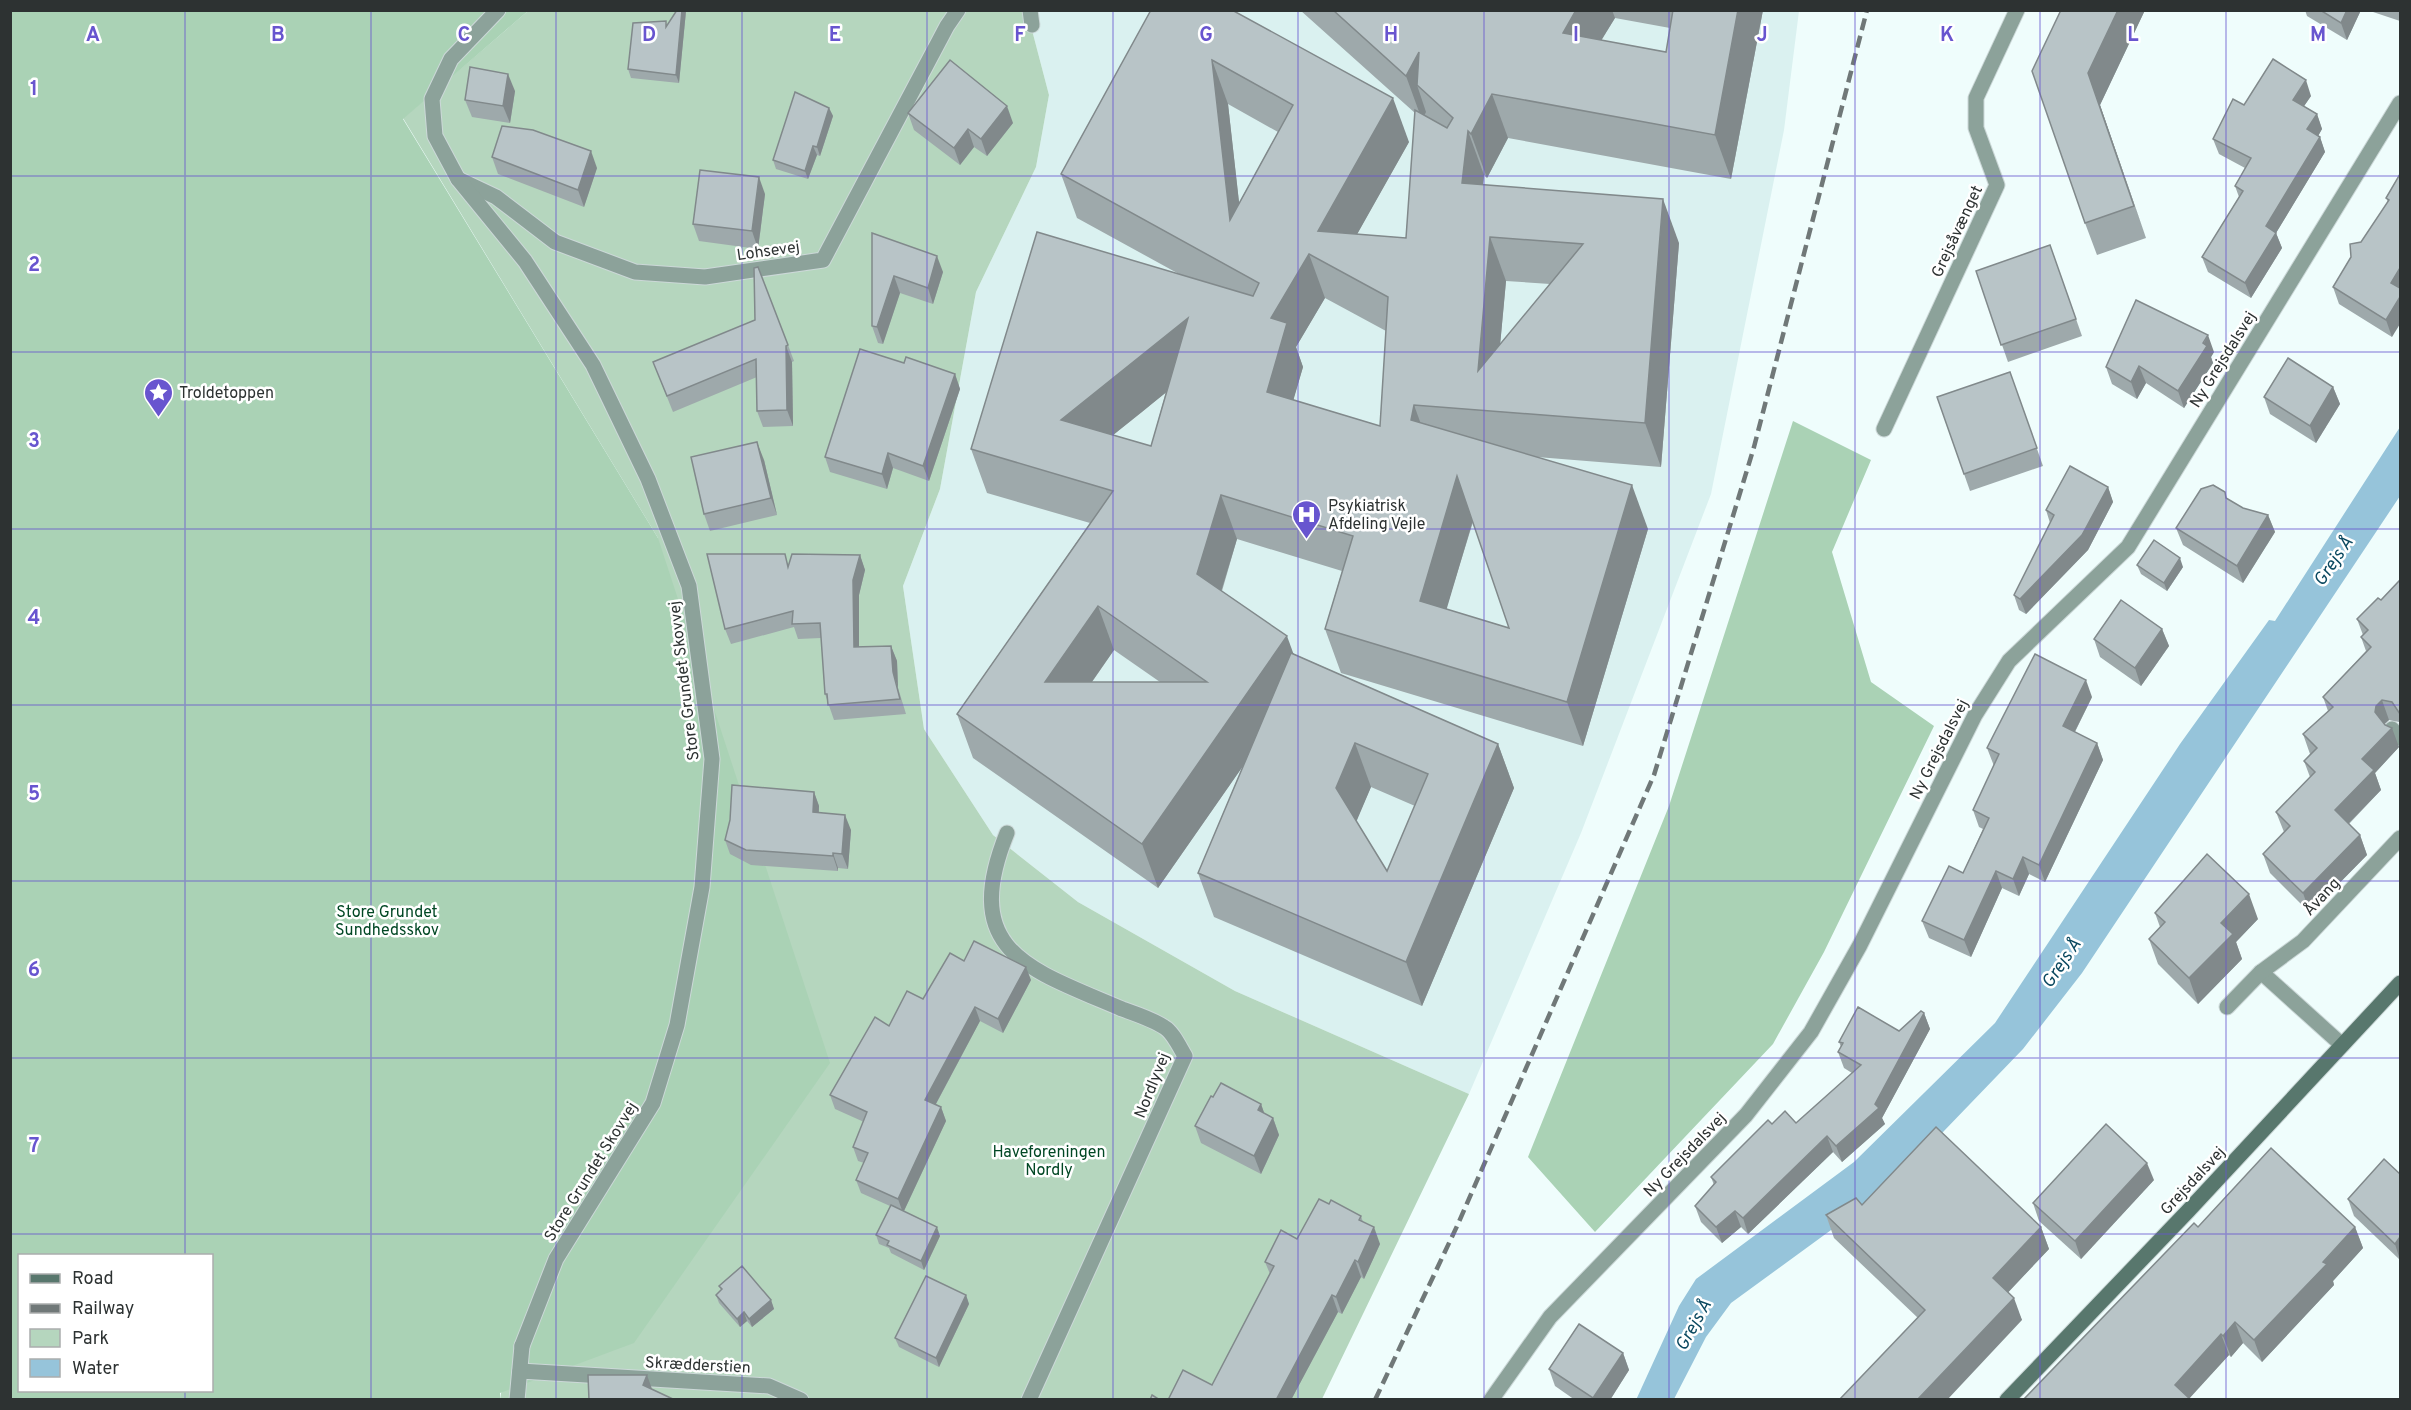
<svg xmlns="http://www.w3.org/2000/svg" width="2411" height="1410" font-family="Overpass,sans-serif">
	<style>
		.built { fill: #daf1f0 }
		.green { fill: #b5d6be }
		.forest { fill: #aad2b5; fill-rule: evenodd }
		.water { fill: #96c4da }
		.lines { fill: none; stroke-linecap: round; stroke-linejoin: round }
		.lane-casing { stroke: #ccd8d8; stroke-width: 17 }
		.street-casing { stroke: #ccd8d8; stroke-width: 17 }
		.secondary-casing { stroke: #ccd8d8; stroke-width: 17 }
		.lane { stroke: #8ca29a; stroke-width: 15 }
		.street { stroke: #8ca29a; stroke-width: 15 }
		.secondary { stroke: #58776d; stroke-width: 15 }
		.rail { stroke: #707878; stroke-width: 4.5; stroke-dasharray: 12 6; stroke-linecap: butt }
		.wall { fill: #9ea9ab; fill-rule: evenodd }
		.shaded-wall { fill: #81898b }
		.building { fill: #b8c4c7; stroke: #81898b; stroke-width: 1.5; fill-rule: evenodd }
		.grid { fill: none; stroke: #6855cf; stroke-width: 1.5; stroke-opacity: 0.55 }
		.labels { text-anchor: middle; stroke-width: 5; stroke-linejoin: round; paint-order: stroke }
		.street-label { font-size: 16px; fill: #2d3232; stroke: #fff }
		.poi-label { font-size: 16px; fill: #2d3232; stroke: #fff; text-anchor: start }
		.park-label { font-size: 16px; fill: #014724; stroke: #fff }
		.water-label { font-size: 18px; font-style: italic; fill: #0b4960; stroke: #fff }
		.grid-label { font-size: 20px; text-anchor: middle; font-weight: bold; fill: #6855cf; stroke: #fff; stroke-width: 5; stroke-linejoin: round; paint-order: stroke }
	</style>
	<rect width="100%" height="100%" fill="#effdfc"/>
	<path class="built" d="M1027 11H1799L1784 130 1711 494 1581 833 1469 1094 1235 991 1078 902 993 835 924 729 903 586 940 489 976 292 1036 167 1049 95Z"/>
	<path class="green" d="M528 11H1027L1049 95 1036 167 976 292 940 489 903 586 924 729 993 835 1078 902 1235 991 1469 1094 1322 1399H500L658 538 403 118Z"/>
	<g class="forest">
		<path d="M10 11H528L403 119 658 538 830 1063 634 1343 500 1393V1399H11ZM20 1256H212V1390H20Z"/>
		<path d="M1793 421 1871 460 1832 552 1871 682 1934 726 1824 952 1773 1044 1595 1232 1528 1157 1669 806Z"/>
	</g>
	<path class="water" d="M2400 427V496L2082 973 2023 1049 1890 1187 1731 1303 1706 1337 1674 1399 1636 1400 1679 1306 1696 1279 1854 1162 1995 1023 2180 744 2269 620 2275 621Z"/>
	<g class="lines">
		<defs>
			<g id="lane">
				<path d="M458 179 496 197 555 242 635 272 705 277 823 260 947 26 958 10"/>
				<path d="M1007 833C959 952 1029 969 1122 1009 1136 1014 1152 1019 1164 1027 1173 1032 1180 1048 1185 1056L1029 1400"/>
				<path d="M520 1371 769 1386 801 1400"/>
				<path d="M517 1400 522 1346"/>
			</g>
			<g id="street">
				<path d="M498 10 451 59 432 99 435 136 458 179 525 261 593 365 648 479 689 586 712 759 702 887 677 1025 653 1103 556 1259 522 1346"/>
				<path d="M1030 10 1032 25"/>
				<path d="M1884 429 1997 185 1976 128V98L2017 10"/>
				<path d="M2392 729 2400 738"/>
				<path d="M2261 972 2342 1045"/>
				<path d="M2227 1007 2261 972 2303 941 2400 838"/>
				<path d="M1491 1400 1550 1317 1746 1115 1811 1032 1860 945 1975 715 2009 661 2128 547 2400 103"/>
			</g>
			<path id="secondary" d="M2007 1400 2188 1211 2400 983"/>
		</defs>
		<use href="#lane" class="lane-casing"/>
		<use href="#street" class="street-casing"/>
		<use href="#secondary" class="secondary-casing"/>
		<use href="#lane" class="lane"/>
		<use href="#street" class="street"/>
		<use href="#secondary" class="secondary"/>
		<path class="rail" d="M1375 1400 1458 1224 1654 775 1754 447 1867 10"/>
	</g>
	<g class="wall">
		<path d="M1151 10 1409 142 1357 234 1406 238 1415 113 1300 10H1763L1731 179 1508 138 1487 178 1484 175 1483 185 1679 243 1661 467 1537 457 1648 529 1583 746 1341 673 1325 629 1342 571 1237 539 1222 591 1294 654 1498 744 1514 788 1422 1006 1214 917 1198 873 1243 766 1158 888 973 758 957 714 1090 523 987 493 971 449 1179 274 1077 218 1061 174ZM1615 18 1670 28 1666 52 1601 40ZM1228 104 1278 132 1239 203ZM1506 281 1550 284 1500 345ZM1325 298 1386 331 1380 426 1293 400 1303 367 1296 347ZM1166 392 1151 446 1113 435 1142 412ZM1473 522 1509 628 1446 609ZM1114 650 1160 682H1092ZM1371 787 1415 806 1387 871 1356 821Z"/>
		<path d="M2061 10H2145L2100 105 2146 238 2097 255 2085 223Z"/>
		<path d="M2305 10H2361L2347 40 2307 16Z"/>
		<path d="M2367 10H2400V21Z"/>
		<path d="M686 11 679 83 631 78 628 69Z"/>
		<path d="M515 91 510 123 472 117 465 100Z"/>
		<path d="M2311 96 2304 106 2317 114 2322 129 2318 136 2320 137 2325 152 2276 233 2282 248 2251 298 2208 272 2202 257 2239 197 2235 186 2245 168 2219 154 2213 139 2244 105Z"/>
		<path d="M829 108 833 116 820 156 817 155 808 179 776 169 773 160Z"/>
		<path d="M908 113 1013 123 987 156 974 147 960 165 914 130Z"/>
		<path d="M492 157 597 168 584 207 498 174Z"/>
		<path d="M2400 174 2392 337 2339 304 2333 287 2361 242 2388 202 2386 198Z"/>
		<path d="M765 194 758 249 699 241 693 224Z"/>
		<path d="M872 233 943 272 933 304 900 293 883 344 878 343 872 326Z"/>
		<path d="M2050 245 2082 336 2008 362 1976 271Z"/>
		<path d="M788 345 794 361 792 362 793 426 763 427 757 411V377L673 412 653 362Z"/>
		<path d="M2214 352 2211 357 2213 363 2184 408 2146 383 2137 399 2112 384 2106 367Z"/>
		<path d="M904 363 955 374 960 389 929 481 893 468 887 489 830 472 825 457Z"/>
		<path d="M2010 372 2043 466 1970 491 1937 397Z"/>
		<path d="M2333 387 2340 404 2316 443 2270 414 2264 397Z"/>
		<path d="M764 460 777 515 710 531 704 514Z"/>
		<path d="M2108 487 2113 502 2088 550 2026 614 2019 610 2014 595 2050 523 2046 510Z"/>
		<path d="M2225 492 2227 499 2243 508 2268 515 2275 532 2243 583 2183 545 2176 528Z"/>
		<path d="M860 555 865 570 859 595V647L891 646 897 661 898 688 906 714 834 720 825 694 821 638 798 639 794 627 731 644 725 629 789 565Z"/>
		<path d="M2137 565 2183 567 2167 591 2141 574Z"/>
		<path d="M2400 580V724L2399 722 2389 720 2385 724 2399 747 2375 773 2381 790 2349 824 2360 835 2367 855 2310 913 2270 873 2263 854 2284 832 2276 812 2310 777 2304 761 2310 754 2303 734 2328 711 2323 697 2366 651 2361 637 2363 635 2357 619 2381 600Z"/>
		<path d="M2162 629 2169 646 2141 686 2100 657 2094 639Z"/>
		<path d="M2092 697 2075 732 2097 743 2103 760 2045 882 2029 874 2019 896 2002 888 1971 957 1929 938 1922 921 1963 873 1983 829 1979 827 1973 810 1994 766 1987 748Z"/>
		<path d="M814 792 819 806V813L851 830 848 869 838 868V871L751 865 730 854 725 840Z"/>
		<path d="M2155 913 2258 919 2236 942 2242 959 2198 1004 2158 964 2149 939 2160 927Z"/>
		<path d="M964 961 1031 980 1003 1033 980 1021 936 1104 941 1107 946 1121 904 1211 940 1236 924 1270 891 1253 889 1248 879 1244 876 1235 890 1206 861 1193 856 1180 864 1163 858 1161 853 1147 864 1122 835 1109 830 1095 889 1026 923 999Z"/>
		<path d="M1924 1013 1930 1029 1882 1118 1885 1124 1842 1162 1833 1152 1748 1234 1741 1227 1722 1243 1701 1222 1695 1206 1714 1185 1711 1177 1772 1124 1796 1123 1852 1073 1844 1068 1838 1052 1841 1047 1839 1042 1899 1031Z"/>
		<path d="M1213 1097 1261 1104 1264 1113 1273 1118 1279 1135 1261 1174 1201 1143 1195 1126Z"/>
		<path d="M2400 1174V1260L2354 1216 2348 1199Z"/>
		<path d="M2154 1180 2081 1259 2039 1221 2033 1203Z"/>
		<path d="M1329 1204 1361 1216 1363 1222 1380 1244 1364 1279 1361 1277 1342 1314 1338 1312 1291 1400H1168L1212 1385 1270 1274 1265 1262 1297 1239Z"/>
		<path d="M1862 1205 2041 1227 2049 1249 2008 1292 2022 1320 1918 1318 1834 1238 1826 1215Z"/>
		<path d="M2198 1227H2355L2363 1248 2333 1281 2334 1285 2262 1362 2243 1343 2231 1357 2229 1355 2189 1398 2023 1400Z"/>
		<path d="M719 1286 771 1300 774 1309 752 1327 747 1321 740 1327 719 1303 716 1295 721 1290Z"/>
		<path d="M966 1295 969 1304 939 1367 899 1347 895 1338Z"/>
		<path d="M1623 1353 1629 1370 1610 1400H1575L1555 1386 1549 1369Z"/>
	</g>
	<g class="shaded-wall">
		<path d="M682 10 686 11 679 83 676 75Z"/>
		<path d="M1576 10H1612L1615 18 1579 77 1563 33Z"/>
		<path d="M1738 10H1763L1731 179 1715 135Z"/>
		<path d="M2118 10H2145L2100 105 2146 238 2088 73Z"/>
		<path d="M2347 10H2361L2347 40 2341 23Z"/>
		<path d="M1419 52 1417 85 1426 112 1422 120 1406 76Z"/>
		<path d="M1212 60 1228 104 1246 264 1230 220Z"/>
		<path d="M508 74 515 91 510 123 503 106Z"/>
		<path d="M2306 80 2311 96 2298 115 2293 100Z"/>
		<path d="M1492 94 1508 138 1487 178 1471 134Z"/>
		<path d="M1393 98 1409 142 1337 270 1318 231Z"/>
		<path d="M1007 106 1013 123 987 156 981 139Z"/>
		<path d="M829 108 833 116 820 156 817 147Z"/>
		<path d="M2317 114 2322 129 2313 145 2307 129Z"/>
		<path d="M968 129 974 147 960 165 954 148Z"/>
		<path d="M1468 131 1484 175 1478 227 1462 183Z"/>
		<path d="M2320 137 2325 152 2276 233 2282 248 2251 298 2245 283 2266 226Z"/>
		<path d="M813 146 817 155 808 179 805 171Z"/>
		<path d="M591 151 597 168 584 207 578 190Z"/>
		<path d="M759 177 765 194 758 249 752 231Z"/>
		<path d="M1663 199 1679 243 1661 467 1645 423Z"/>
		<path d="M1490 237 1506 281 1494 411 1478 371Z"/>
		<path d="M1309 254 1325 298 1296 347 1303 367 1283 436 1267 392 1271 318Z"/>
		<path d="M937 256 943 272 933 304 928 288Z"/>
		<path d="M2400 268V295L2391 283Z"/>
		<path d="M894 276 900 293 883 344 877 327Z"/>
		<path d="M2400 297V324L2392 337 2386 320Z"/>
		<path d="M1188 318 1204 362 1077 464 1061 420Z"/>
		<path d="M2208 335 2214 352 2211 357 2213 363 2184 408 2178 391Z"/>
		<path d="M786 346 792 362 793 426 787 410Z"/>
		<path d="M2139 366 2146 383 2137 399 2131 382Z"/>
		<path d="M955 374 960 389 929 481 923 466Z"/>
		<path d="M2333 387 2340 404 2316 443 2310 426Z"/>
		<path d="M1414 405 1430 449 1411 420Z"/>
		<path d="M757 442 764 460 777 515 771 498Z"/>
		<path d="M888 453 893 468 887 489 882 474Z"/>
		<path d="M1457 476 1473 520 1436 645 1420 601Z"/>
		<path d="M1632 485 1648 529 1583 746 1567 702Z"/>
		<path d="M2108 487 2113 502 2088 550 2026 614 2020 599Z"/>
		<path d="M1221 495 1237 539 1213 618 1197 574Z"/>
		<path d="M2268 515 2275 532 2243 583 2237 566Z"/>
		<path d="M860 555 865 570 859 595V663L854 647 853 580Z"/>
		<path d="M2180 558 2183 567 2167 591 2164 583Z"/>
		<path d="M1098 606 1114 650 1061 726 1045 682Z"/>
		<path d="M2162 629 2169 646 2141 686 2135 668Z"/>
		<path d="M1287 636 1303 680 1158 888 1142 844Z"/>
		<path d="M891 646 897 661 898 688 906 714 893 672Z"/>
		<path d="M2086 680 2092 697 2069 743 2063 726Z"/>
		<path d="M2382 700 2389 720 2383 725 2375 712 2376 706Z"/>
		<path d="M2392 728 2399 747 2375 773 2381 790 2342 830 2335 810 2362 759Z"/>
		<path d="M1355 743 1371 787 1352 832 1336 788Z"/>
		<path d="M2097 743 2103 760 2045 882 2039 865Z"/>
		<path d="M1498 744 1514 788 1422 1006 1406 962Z"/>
		<path d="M814 792 819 806 818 827 813 812Z"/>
		<path d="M845 815 851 830 848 869 842 854Z"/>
		<path d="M2360 835 2367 855 2310 913 2303 893Z"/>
		<path d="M833 853 838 868V871L833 856Z"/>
		<path d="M2023 857 2029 874 2019 896 2013 879Z"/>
		<path d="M1996 871 2002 888 1971 957 1964 940Z"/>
		<path d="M2249 894 2258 919 2236 942 2242 959 2198 1004 2189 978 2221 923Z"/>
		<path d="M1026 967 1031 980 1003 1033 998 1019Z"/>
		<path d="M975 1007 980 1021 931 1113 925 1100Z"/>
		<path d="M1924 1013 1930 1029 1882 1118 1885 1124 1842 1162 1836 1146 1875 1104Z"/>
		<path d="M1261 1104 1267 1121 1258 1110Z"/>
		<path d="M941 1107 946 1121 903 1213 898 1199Z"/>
		<path d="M1273 1118 1279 1135 1261 1174 1254 1156Z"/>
		<path d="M1827 1136 1833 1152 1748 1234 1743 1218Z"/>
		<path d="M2147 1163 2154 1180 2081 1259 2075 1241Z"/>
		<path d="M1735 1211 1741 1227 1722 1243 1716 1227Z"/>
		<path d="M937 1227 940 1236 924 1270 921 1261Z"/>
		<path d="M1374 1227 1380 1244 1364 1279 1358 1262Z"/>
		<path d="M2041 1227 2049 1249 2001 1300 1993 1278Z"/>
		<path d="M2355 1227 2363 1248 2333 1281 2334 1285 2262 1362 2254 1340Z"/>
		<path d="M2400 1237V1260L2395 1244Z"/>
		<path d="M1355 1260 1361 1277 1342 1314 1336 1297Z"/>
		<path d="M966 1295 969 1304 939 1367 936 1358Z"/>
		<path d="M1332 1295 1338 1312 1291 1400H1276Z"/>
		<path d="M2014 1298 2022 1320 1947 1400H1917Z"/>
		<path d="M771 1300 774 1309 752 1327 749 1319Z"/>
		<path d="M744 1312 747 1321 740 1327 737 1319Z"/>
		<path d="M2235 1322 2243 1343 2231 1357 2223 1336Z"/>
		<path d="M2221 1334 2229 1355 2188 1400 2175 1385Z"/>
		<path d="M1623 1353 1629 1370 1610 1400H1594L1593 1398Z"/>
		<path d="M647 1375 652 1389 643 1385Z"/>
	</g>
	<g class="building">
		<path d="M677 10H682L676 75 628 69 633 23 666 21V27Z"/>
		<path d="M1151 10H1232L1393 98 1318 231 1406 238 1415 110 1447 128 1453 118 1417 85 1419 52 1406 76 1333 10H1576L1563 33 1666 52 1673 10H1738L1715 135 1492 94 1471 134 1468 131 1462 183 1663 199 1645 423 1414 405 1411 420 1632 485 1567 702 1325 629 1353 536 1221 495 1197 574 1287 636 1142 844 957 714 1113 491 971 449 1037 232 1253 296 1259 283 1061 174ZM1212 60 1293 105 1230 220ZM1490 237 1583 244 1478 371ZM1309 254 1388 297 1380 426 1267 392 1287 323 1271 318ZM1188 318 1151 446 1061 420ZM1457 476 1509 628 1420 601ZM1098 606 1207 682H1045Z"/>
		<path d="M2061 10H2118L2088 73 2134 206 2085 223 2032 71Z"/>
		<path d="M2320 10H2347L2341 23Z"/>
		<path d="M2273 59 2306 80 2293 100 2317 114 2307 129 2320 137 2266 226 2276 233 2245 283 2202 257 2243 191 2235 186 2251 158 2213 139 2233 99 2244 105Z"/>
		<path d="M950 60 1007 106 981 139 968 129 954 148 908 113Z"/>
		<path d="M470 67 508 74 503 106 465 100Z"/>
		<path d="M795 92 829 108 817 147 813 146 805 171 773 160Z"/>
		<path d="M502 126 533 130 591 151 578 190 492 157Z"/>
		<path d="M700 170 759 177 752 231 693 224Z"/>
		<path d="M2400 174V268L2391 283 2400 288V297L2386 320 2333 287 2351 257 2350 244 2361 242 2389 200 2386 198Z"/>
		<path d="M872 233 937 256 928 288 894 276 877 327 872 326Z"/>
		<path d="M2050 245 2076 319 2001 345 1976 271Z"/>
		<path d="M758 267 788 345 786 346 787 410 757 411 756 359 667 396 653 362 755 320 754 268Z"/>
		<path d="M2136 300 2208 335 2203 343 2207 346 2178 391 2139 366 2131 382 2106 367Z"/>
		<path d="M860 349 904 363 906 357 955 374 923 466 888 453 882 474 825 457Z"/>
		<path d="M2288 358 2333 387 2310 426 2264 397Z"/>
		<path d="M2010 372 2037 448 1964 474 1937 397Z"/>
		<path d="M757 442 771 498 704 514 691 457Z"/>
		<path d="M2070 466 2108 487 2082 535 2020 599 2014 595 2054 515 2046 510Z"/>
		<path d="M2213 485 2225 492 2226 498 2243 508 2268 515 2237 566 2176 528 2201 489Z"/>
		<path d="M2154 540 2180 558 2164 583 2137 565Z"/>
		<path d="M707 554H785L788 567 792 554 860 555 853 580 854 647 891 646 893 672 900 699 828 705 827 694H825L820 623 792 624 793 611 725 629Z"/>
		<path d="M2400 580V714L2392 702 2382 700 2376 706 2375 712 2385 725 2392 728 2362 759 2374 770 2335 810 2360 835 2303 893 2263 854 2290 826 2276 812 2315 772 2304 761 2317 748 2303 734 2333 707 2323 697 2371 647 2361 637 2368 630 2357 619 2378 598 2381 600Z"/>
		<path d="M2121 600 2162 629 2135 668 2094 639Z"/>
		<path d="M1291 653 1498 744 1406 962 1198 873ZM1355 743 1428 774 1387 871 1336 788Z"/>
		<path d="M2035 654 2086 680 2063 726 2097 743 2039 865 2023 857 2013 879 1996 871 1964 940 1922 921 1949 866 1963 873 1989 818 1973 810 1999 754 1987 748Z"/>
		<path d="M732 785 814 792 813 812 845 815 842 854 833 853V856L746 850 725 840 730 820Z"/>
		<path d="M2207 854 2249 894 2221 923 2233 934 2189 978 2149 939 2165 922 2155 913Z"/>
		<path d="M974 941 1026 967 998 1019 975 1007 925 1100 941 1107 898 1199 856 1180 868 1153 853 1147 867 1112 830 1095 875 1017 889 1026 907 991 923 999 950 953 964 961Z"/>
		<path d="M1858 1007 1899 1031 1921 1011 1924 1013 1875 1104 1879 1108 1836 1146 1827 1136 1743 1218 1735 1211 1716 1227 1695 1206 1716 1182 1711 1177 1768 1120 1772 1124 1785 1111 1796 1123 1861 1065 1838 1052 1843 1043 1839 1042Z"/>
		<path d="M1221 1083 1261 1104 1258 1110 1273 1118 1254 1156 1195 1126 1211 1096 1213 1097Z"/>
		<path d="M2106 1124 2147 1163 2075 1241 2033 1203Z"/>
		<path d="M1936 1127 2041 1227 1993 1278 2014 1298 1917 1400H1839L1925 1310 1826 1215 1856 1198 1862 1205Z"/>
		<path d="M2271 1148 2355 1227 2323 1262 2327 1264 2254 1340 2235 1322 2223 1336 2221 1334 2175 1385 2191 1400H2023L2194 1223 2198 1227Z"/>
		<path d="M2384 1159 2400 1174V1237L2395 1244 2348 1199Z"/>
		<path d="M1319 1199 1329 1204 1331 1200 1361 1216 1359 1220 1374 1227 1358 1262 1355 1260 1336 1297 1332 1295 1276 1400H1168L1183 1370 1212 1385 1274 1266 1265 1262 1281 1230 1297 1239Z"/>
		<path d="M891 1205 937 1227 921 1261 887 1245 889 1241 876 1235Z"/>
		<path d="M742 1266 771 1300 749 1319 744 1312 737 1319 716 1295 722 1289 719 1286Z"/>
		<path d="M926 1276 966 1295 936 1358 895 1338Z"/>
		<path d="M1579 1324 1623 1353 1593 1398 1549 1369Z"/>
		<path d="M588 1375H647L643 1385 675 1400H589Z"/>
		<path d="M1152 1395 1160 1400H1150Z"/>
	</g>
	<path class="grid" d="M185 10V1256M371 10V1400M556 10V1400M742 10V1400M927 10V1400M1113 10V1400M1298 10V1400M1484 10V1400M1669 10V1400M1855 10V1400M2040 10V1400M2226 10V1400M10 176H2400M10 352H2400M10 529H2400M10 705H2400M10 881H2400M10 1058H2400M10 1234H2400M185 1390V1400"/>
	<defs>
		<symbol id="sight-pin" viewBox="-11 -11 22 30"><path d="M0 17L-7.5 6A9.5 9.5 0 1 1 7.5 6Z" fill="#6855cf" stroke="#fff"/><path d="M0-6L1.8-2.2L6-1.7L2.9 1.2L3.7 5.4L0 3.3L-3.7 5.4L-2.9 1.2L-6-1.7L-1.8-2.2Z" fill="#fff"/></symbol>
		<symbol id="hospital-pin" viewBox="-11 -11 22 30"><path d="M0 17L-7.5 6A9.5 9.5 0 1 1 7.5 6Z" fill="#6855cf" stroke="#fff"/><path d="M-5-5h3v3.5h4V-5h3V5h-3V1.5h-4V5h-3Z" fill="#fff"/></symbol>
	</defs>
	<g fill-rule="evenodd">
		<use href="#sight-pin" x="142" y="376" width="33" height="45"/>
		<use href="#hospital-pin" x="1290" y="498" width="33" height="45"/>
	</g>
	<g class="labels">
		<g class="street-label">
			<text transform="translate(1956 231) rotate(-65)" y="6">Grejsåvænget</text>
			<text transform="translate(768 250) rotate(-8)" y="6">Lohsevej</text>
			<text transform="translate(2222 359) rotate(-58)" y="6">Ny Grejsdalsvej</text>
			<text transform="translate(683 681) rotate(-97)" y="6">Store Grundet Skovvej</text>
			<text transform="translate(1938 749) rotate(-63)" y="6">Ny Grejsdalsvej</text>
			<text transform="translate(2321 896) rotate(-47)" y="6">Åvang</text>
			<text transform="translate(1151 1085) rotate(-68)" y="6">Nordlyvej</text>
			<text transform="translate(1684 1154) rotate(-46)" y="6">Ny Grejsdalsvej</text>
			<text transform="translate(590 1171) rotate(-58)" y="6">Store Grundet Skovvej</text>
			<text transform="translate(2192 1180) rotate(-47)" y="6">Grejsdalsvej</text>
			<text transform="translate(698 1364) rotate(3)" y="6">Skrædderstien</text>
		</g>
		<g class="poi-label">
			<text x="179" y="398">Troldetoppen</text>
			<text x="1328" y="511">Psykiatrisk<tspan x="1328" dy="18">Afdeling Vejle</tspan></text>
		</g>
		<g class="park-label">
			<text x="387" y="917">Store Grundet<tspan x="387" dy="18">Sundhedsskov</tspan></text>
			<text x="1049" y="1157">Haveforeningen<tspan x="1049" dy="18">Nordly</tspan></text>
		</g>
		<g class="water-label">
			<text transform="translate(2333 561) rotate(-56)" y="6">Grejs Å</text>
			<text transform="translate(2061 963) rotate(-56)" y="6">Grejs Å</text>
			<text transform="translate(1693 1325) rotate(-61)" y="6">Grejs Å</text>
		</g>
	</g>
	<g class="grid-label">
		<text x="93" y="41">A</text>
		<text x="278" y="41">B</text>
		<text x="464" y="41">C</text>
		<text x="649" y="41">D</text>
		<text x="835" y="41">E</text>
		<text x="1020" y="41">F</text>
		<text x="1206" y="41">G</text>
		<text x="1391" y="41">H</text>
		<text x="1576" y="41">I</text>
		<text x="1762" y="41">J</text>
		<text x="1947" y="41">K</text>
		<text x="2133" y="41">L</text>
		<text x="2318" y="41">M</text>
		<text x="34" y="95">1</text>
		<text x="34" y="271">2</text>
		<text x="34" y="447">3</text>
		<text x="34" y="624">4</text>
		<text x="34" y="800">5</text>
		<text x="34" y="976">6</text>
		<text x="34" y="1152">7</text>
	</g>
	<rect width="2411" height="1410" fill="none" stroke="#2d3232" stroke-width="24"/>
	<rect x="18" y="1254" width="195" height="138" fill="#ffffff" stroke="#abadad" stroke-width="1.5"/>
	<rect x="30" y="1274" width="30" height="9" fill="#58776d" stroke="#abadad" stroke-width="1.5"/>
	<text x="72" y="1284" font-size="18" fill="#2d3232">Road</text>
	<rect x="30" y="1304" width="30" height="9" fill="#707878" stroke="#abadad" stroke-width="1.5"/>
	<text x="72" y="1314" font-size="18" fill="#2d3232">Railway</text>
	<rect x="30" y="1329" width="30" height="18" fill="#b5d6be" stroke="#abadad" stroke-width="1.5"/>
	<text x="72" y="1344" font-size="18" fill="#2d3232">Park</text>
	<rect x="30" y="1359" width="30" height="18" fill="#96c4da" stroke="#abadad" stroke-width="1.5"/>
	<text x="72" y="1374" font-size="18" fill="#2d3232">Water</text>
</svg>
